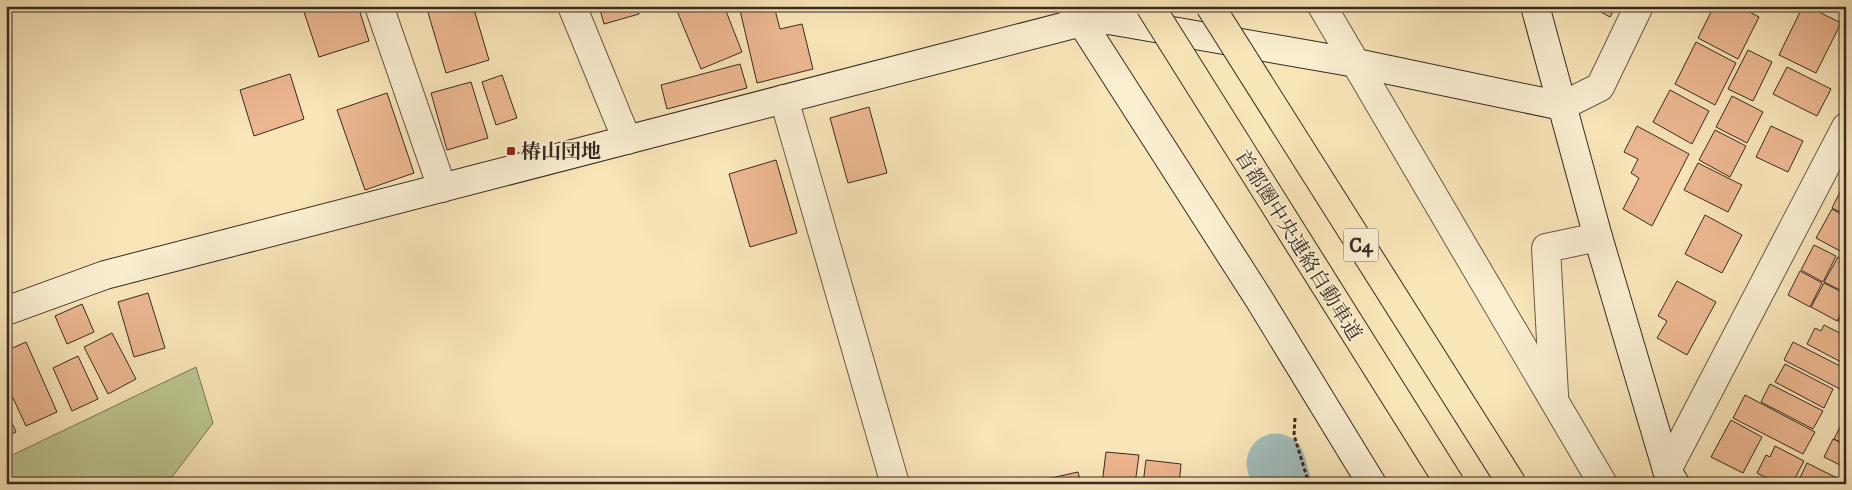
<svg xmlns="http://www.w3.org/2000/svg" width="1852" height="490" font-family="'IM FELL DW Pica','Noto Serif JP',serif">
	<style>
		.green { fill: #bcc590; stroke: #7a785a }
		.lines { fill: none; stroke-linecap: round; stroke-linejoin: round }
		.river { stroke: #a2bcba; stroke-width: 59 }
		.building { fill: #ecb790; stroke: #372a23 }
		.street-casing { stroke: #675948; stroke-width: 30 }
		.secondary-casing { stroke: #372a23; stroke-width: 30 }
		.path { stroke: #372a23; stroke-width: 3; stroke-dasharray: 4 2.5; stroke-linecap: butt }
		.street { stroke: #faeed1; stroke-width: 28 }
		.secondary { stroke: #faeed1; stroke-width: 28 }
		.highway-bridge-casing { stroke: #372a23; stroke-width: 30; stroke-linecap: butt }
		.highway-bridge { stroke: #f8e5b8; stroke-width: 28 }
		.poi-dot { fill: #8f2418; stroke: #faeed1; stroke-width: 2 }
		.labels { text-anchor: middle; stroke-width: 4; stroke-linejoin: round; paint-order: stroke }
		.shield { fill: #faeed1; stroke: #726557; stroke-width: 1 }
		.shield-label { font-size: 19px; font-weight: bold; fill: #372a23 }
		.poi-label { font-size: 20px; font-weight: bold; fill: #372a23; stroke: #faeed1; text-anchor: start }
		.street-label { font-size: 20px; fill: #372a23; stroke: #faeed1 }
	</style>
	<rect width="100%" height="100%" fill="#f8e5b8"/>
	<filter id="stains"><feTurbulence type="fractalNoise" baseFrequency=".004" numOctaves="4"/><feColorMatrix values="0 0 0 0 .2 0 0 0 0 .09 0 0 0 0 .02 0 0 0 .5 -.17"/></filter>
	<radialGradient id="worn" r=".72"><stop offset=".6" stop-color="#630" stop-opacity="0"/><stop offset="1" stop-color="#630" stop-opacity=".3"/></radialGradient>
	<path class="green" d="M196 367 213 423 172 477 160 484H6V458Z"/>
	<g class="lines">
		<path class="river" d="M1276 463 1282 484"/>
	</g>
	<g class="building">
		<path d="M281 6H297L282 11Z"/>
		<path d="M321 6H358L369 41 319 57 304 12Z"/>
		<path d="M426 6H473L489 60 446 73Z"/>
		<path d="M599 6H637L639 14 604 24Z"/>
		<path d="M675 6H724L742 52 701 69Z"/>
		<path d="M739 6H774L780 29 802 24 813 69 757 83Z"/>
		<path d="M1590 6H1616L1610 17Z"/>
		<path d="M1714 6H1738L1759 17 1738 59 1698 38Z"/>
		<path d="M1803 6H1807L1841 23 1816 73 1779 55Z"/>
		<path d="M1696 42 1736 63 1715 105 1675 84Z"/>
		<path d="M1748 50 1772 62 1753 101 1728 89Z"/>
		<path d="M740 64 747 88 667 109 661 85Z"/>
		<path d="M1787 67 1831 89 1817 116 1773 94Z"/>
		<path d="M290 74 304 119 254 136 240 90Z"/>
		<path d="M502 75 517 118 496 125 482 82Z"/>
		<path d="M471 82 488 138 447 150 431 93Z"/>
		<path d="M1670 90 1709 111 1692 144 1653 122Z"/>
		<path d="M387 93 414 173 365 190 337 110Z"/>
		<path d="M1732 96 1763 112 1747 143 1716 127Z"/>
		<path d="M869 107 887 173 848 183 830 118Z"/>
		<path d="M1637 126 1689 154 1652 226 1623 209 1639 178 1631 173 1638 159 1624 152Z"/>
		<path d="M1771 126 1803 141 1788 172 1756 157Z"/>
		<path d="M1715 130 1746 146 1730 177 1699 160Z"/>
		<path d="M776 160 797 233 750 247 729 174Z"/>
		<path d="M1698 163 1742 185 1728 212 1684 190Z"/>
		<path d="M1843 186 1846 188V215L1832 208Z"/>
		<path d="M1832 209 1846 217V241L1840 251 1816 238Z"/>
		<path d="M1705 215 1742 235 1722 273 1685 254Z"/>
		<path d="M1814 245 1836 256 1823 282 1801 270Z"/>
		<path d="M1838 257 1846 261V293L1824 282Z"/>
		<path d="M1800 271 1822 283 1810 307 1788 295Z"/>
		<path d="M1677 281 1716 302 1687 355 1657 338 1667 321 1658 316Z"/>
		<path d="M1824 283 1846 294V304L1837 321 1811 307Z"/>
		<path d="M148 293 165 348 134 357 118 302Z"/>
		<path d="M82 304 94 332 67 344 55 316Z"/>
		<path d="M1846 307V325L1838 321Z"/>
		<path d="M1824 325 1846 336V352L1841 362 1807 344 1815 328 1821 331Z"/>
		<path d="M112 333 136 379 108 394 84 347Z"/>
		<path d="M26 342 57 412 26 426 6 383V351Z"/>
		<path d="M1793 342 1846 369V379L1840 389 1784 360Z"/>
		<path d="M78 356 98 399 72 411 53 368Z"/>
		<path d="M1785 364 1833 389 1824 408 1775 382Z"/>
		<path d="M1770 384 1823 411 1813 429 1761 402Z"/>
		<path d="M1745 395 1815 432 1803 454 1733 418Z"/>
		<path d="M6 409 16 432 6 436Z"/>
		<path d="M1844 419H1846V445L1834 439Z"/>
		<path d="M1731 420 1762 437 1743 473 1711 457Z"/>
		<path d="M1833 439 1846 445V468L1824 457Z"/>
		<path d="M1775 446 1804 461 1792 484H1778L1757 473 1766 455 1770 457Z"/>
		<path d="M1106 452 1139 455 1135 484H1102Z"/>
		<path d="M1146 460 1181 464 1179 484H1143Z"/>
		<path d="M1807 463 1841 480 1839 484H1797Z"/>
		<path d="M1078 472 1081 484H1043L1042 480Z"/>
		<path d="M968 478 969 484H944Z"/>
	</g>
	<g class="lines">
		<defs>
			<g id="street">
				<path d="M379 6 442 188"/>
				<path d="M572 6 627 140"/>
				<path d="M1322 6 1603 484"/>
				<path d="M784 99 895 484"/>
				<path d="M1562 106 1600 87 1639 6"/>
				<path d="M1554 395 1546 248 1598 237"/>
				<path d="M1667 470 1846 127"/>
			</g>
			<g id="secondary">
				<path d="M1535 6 1598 237 1667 470 1675 484"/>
				<path d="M1073 9 1259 299 1372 484"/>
				<path d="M6 311 105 275 1082 22 1109 20 1356 63 1562 106"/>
			</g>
		</defs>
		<use href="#street" class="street-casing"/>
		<use href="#secondary" class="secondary-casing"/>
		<path class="path" d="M1295 418 1294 435 1309 484"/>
		<use href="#street" class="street"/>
		<use href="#secondary" class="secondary"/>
		<defs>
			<g id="highway-bridge">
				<path d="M1150 6 1450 484"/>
				<path d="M1210 6 1512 484"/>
			</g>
		</defs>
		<use href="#highway-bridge" class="highway-bridge-casing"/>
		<use href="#highway-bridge" class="highway-bridge"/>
	</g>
	<rect class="poi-dot" x="506" y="146" width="10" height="10" rx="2.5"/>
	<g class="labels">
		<rect class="shield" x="1343.5" y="228.5" width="35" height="33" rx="4"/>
		<g class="shield-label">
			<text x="1361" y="252">C4</text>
		</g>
		<g class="poi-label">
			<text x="521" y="158">椿山団地</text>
		</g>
		<g class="street-label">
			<text transform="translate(1299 245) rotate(58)" y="7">首都圏中央連絡自動車道</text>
		</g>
	</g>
	<rect width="1852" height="490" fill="none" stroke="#f8e5b8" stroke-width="25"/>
	<rect x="8" y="8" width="1837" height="475" fill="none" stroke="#372a23" stroke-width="2.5"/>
	<rect x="12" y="12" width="1827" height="465" fill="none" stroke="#372a23"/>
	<rect width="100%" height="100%" filter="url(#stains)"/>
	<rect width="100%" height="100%" fill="url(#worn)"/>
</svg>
